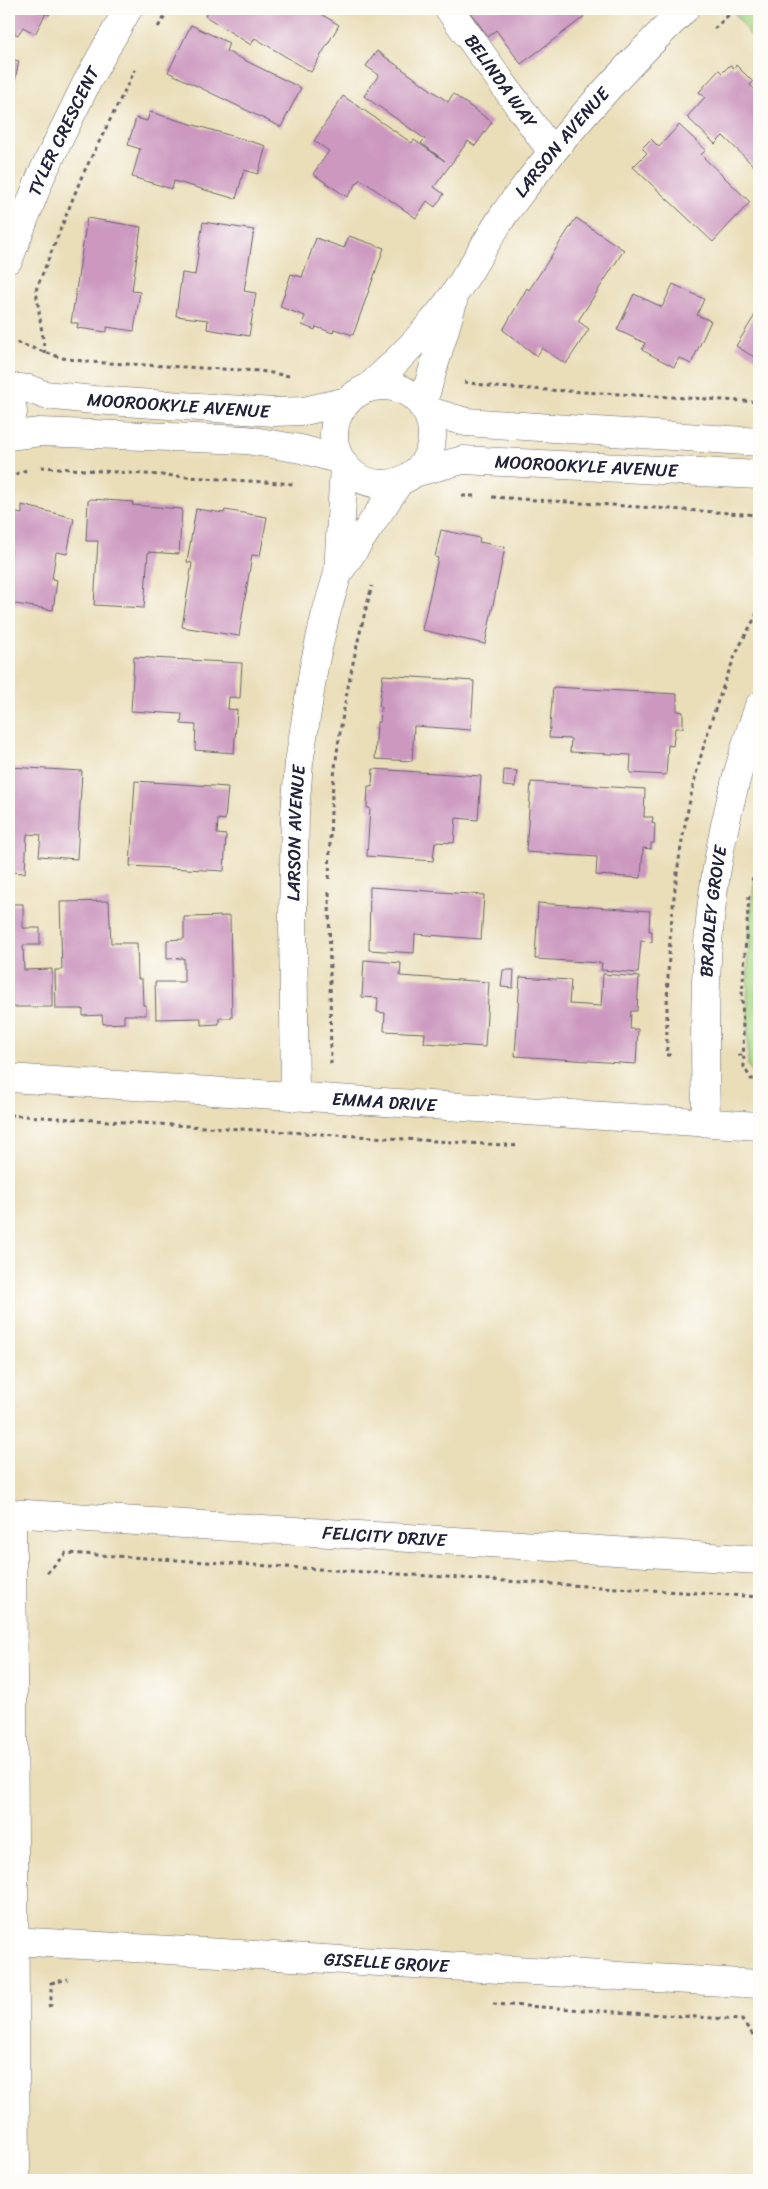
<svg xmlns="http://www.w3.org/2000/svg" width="768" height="2189" font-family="Sriracha,sans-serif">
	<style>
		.green { fill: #a6d583; stroke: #647c5f }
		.building { fill: #cc98c0 }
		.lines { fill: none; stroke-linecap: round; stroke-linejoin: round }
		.minor-casing { stroke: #686467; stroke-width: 29 }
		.path { stroke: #686467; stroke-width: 3; stroke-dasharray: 4 4; stroke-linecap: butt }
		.minor { stroke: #fff; stroke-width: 28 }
		.labels { text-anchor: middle; stroke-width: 4; stroke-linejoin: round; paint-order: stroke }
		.street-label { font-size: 18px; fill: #22223b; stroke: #fdfcf7 }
	</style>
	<rect width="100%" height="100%" fill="#fdfcf7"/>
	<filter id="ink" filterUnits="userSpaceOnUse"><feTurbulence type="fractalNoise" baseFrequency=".02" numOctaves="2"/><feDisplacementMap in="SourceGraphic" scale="10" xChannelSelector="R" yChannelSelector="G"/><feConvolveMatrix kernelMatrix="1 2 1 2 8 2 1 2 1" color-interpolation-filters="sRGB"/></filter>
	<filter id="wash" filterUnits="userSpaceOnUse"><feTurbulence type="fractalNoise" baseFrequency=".0096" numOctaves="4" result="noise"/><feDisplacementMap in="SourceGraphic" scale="20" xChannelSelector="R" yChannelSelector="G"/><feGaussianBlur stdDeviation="1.12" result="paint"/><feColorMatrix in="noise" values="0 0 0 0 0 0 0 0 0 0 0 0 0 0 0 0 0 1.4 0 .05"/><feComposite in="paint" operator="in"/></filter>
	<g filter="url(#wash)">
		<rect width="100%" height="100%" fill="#eadeb9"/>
		<g class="green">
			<path d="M741 9H759V48L735 13Z"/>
			<path d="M759 853V1075L754 1074 748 1066C748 992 745 927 759 853Z"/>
		</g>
		<g id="blocks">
			<g class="building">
				<path d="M9 9H53L49 15 46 13 35 34 23 27 18 35 9 30Z"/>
				<path d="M209 9H313L339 25 311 72 255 38 251 45 205 16Z"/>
				<path d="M468 9H578L584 17 521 64 496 30 488 37Z"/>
				<path d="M191 25 229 43 226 51 301 88 281 127 168 72Z"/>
				<path d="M377 51 448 102 453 94 492 122 475 146 468 141 434 187 444 194 435 207 427 201 416 218 360 179 347 197 313 174 329 151 314 141 343 96 412 143 414 140 445 161 421 143 425 139 364 96 379 75 366 66Z"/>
				<path d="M9 59 19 61 15 80 9 79Z"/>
				<path d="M730 65 734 68 736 65 753 82 750 85 759 94V171L723 136 715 144 687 117 705 97 699 92 719 70 722 73Z"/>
				<path d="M150 112 266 146 258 174 244 170 236 199 174 181 172 189 132 177 140 149 128 145 136 118 147 121Z"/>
				<path d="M679 125 706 150 701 155 750 202 713 242 633 167 647 153 642 148 651 139 659 147Z"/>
				<path d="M87 218 141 227 132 291 140 292 134 331 107 327V332L77 328 78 323H71Z"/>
				<path d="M576 218 624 250 578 321 589 329 566 364 542 348 537 356 503 330 527 288 529 290Z"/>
				<path d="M203 222 254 230 244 291 256 293 249 336 207 329 208 320 176 316 182 273 195 275Z"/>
				<path d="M349 236 384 248 353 335 334 329 333 333 316 327 315 330 302 325 305 316 280 307 291 274 302 277 316 238 344 248Z"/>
				<path d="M673 284 704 299 697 315 711 321 691 364 679 358 674 367 642 350 645 343 617 330 634 294 662 307Z"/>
				<path d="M755 315 759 318V360L736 346Z"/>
				<path d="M91 499 133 502 132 505 182 509 179 554 148 552 144 608 94 605 98 541H86L88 501Z"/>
				<path d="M22 505 74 518 67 554 56 552 52 579 57 580 53 610 9 603 11 549 9 548V529L12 512 22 514Z"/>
				<path d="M196 509 224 513 225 510 267 517 260 556 252 555 239 636 182 627 192 563 187 562Z"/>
				<path d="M441 530 480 538 479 542 505 547 485 644 422 630 438 558 435 557Z"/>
				<path d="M134 657 242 663 240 698 229 697 228 709 237 710 234 753 195 750 196 725 181 724 182 714 131 711Z"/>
				<path d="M383 675 474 681 471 730 414 726 412 761 375 759 377 722H380L381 707H379Z"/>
				<path d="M553 687 677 694V711L683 712V728H675L673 746 668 745 666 775 630 773 631 755 570 752 571 739 549 738Z"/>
				<path d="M9 767 82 771 77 859 39 856 41 835 27 834 25 873 9 872Z"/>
				<path d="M373 769 481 776 478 820 456 818 454 843 435 842 433 861 367 856 370 808H367L368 786 372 787Z"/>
				<path d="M504 770 517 771 515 787 503 786Z"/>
				<path d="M135 781 228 787 225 820 218 819 217 834 226 835 224 871 130 866Z"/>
				<path d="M531 782 645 789 644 817H653L652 823 655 824 654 843H651V849L643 848 641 878 596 875 597 857 526 852Z"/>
				<path d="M370 887 484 895 481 939 415 934 414 953 369 950Z"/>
				<path d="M109 901 111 943H137L138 979H142L143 1005H146V1015H124V1023L103 1024 102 1015 83 1016V1009H56L55 970H62L60 902Z"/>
				<path d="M538 903 650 911 649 931H652V942L641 941 638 973 601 970 602 963 535 959Z"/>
				<path d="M9 904H23V928H40V945H23L24 970 52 969V1007H9Z"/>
				<path d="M230 916 232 1018H219V1024L201 1025V1018L156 1019 155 982H184V958L167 959V940L184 939V917Z"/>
				<path d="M364 960 401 963 400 976 489 982 485 1047 424 1043 425 1033 384 1031 385 1013 377 1012 378 998 362 997Z"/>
				<path d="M503 970H514L513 988 501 987Z"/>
				<path d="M603 974 639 977 637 1011H631L630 1029H638L636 1064 515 1056 520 977 571 980 569 1004 601 1006Z"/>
			</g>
		</g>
	</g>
	<g filter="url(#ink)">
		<use href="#blocks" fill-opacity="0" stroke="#686467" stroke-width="1"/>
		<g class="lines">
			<defs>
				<g id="minor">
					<path id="s1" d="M449 9 552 152"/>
					<path id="s2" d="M9 259 41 176 88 80 128 9"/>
					<circle cx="383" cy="435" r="49"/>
					<path id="s3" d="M9 387 29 389 45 395 94 400 273 412 304 411 348 401"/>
					<path id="s4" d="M368 388C398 361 435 323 457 290 474 265 488 238 505 213 559 139 620 72 685 9"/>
					<path d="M9 390 13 412 9 429"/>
					<path d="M422 406 453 302"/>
					<path d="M425 410 466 422 759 442"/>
					<path d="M9 436 40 432 247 440 301 449 341 460"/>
					<path id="s5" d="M414 473 463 460 759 475"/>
					<path d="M339 572 400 481"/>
					<path id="s6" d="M9 1078 759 1126"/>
					<path id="s7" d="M295 1097 293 918 295 813 299 763 314 666 325 617 338 573 344 465"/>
					<path id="s8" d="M706 1122C705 1062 704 1002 708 943 714 862 732 782 759 706"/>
					<path id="s9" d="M9 1513 759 1560"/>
					<path d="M12 1513 16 2180"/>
					<path id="s10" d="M13 1941 759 1984"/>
				</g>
			</defs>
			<use href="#minor" class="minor-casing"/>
			<g class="path">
				<path d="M158 27 170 9"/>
				<path d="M714 29 735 9"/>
				<path d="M9 340 62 358 89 362 260 371 289 376"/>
				<path d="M45 354 36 290 82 176 135 70"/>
				<path d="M464 382 496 387 759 402"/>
				<path d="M41 467 294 484"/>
				<path d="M9 480 18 473 30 469"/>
				<path d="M462 496H476"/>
				<path d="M492 497 759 515"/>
				<path d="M329 879C330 851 330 823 332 795 339 724 353 655 372 586"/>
				<path d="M751 879H759"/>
				<path d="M329 892 331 1066"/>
				<path d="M749 896 742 995 744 1067 751 1079H759"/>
				<path d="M671 1055H667C665 917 681 790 733 661 740 643 751 626 759 610"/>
				<path d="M738 1055H745"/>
				<path d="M9 1115 519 1146"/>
				<path d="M47 1573 66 1553 759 1597"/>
				<path d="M51 1983 68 1979"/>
				<path d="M493 2004 742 2020 759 2043"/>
				<path d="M48 2006 51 2005V1982"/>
				<path d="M759 2055V2124"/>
			</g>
			<use href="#minor" class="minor"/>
		</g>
	</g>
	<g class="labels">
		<g class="street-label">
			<text dy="6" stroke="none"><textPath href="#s1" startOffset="89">BELINDA WAY</textPath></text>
			<text dy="6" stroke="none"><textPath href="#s2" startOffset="139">TYLER CRESCENT</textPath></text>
			<text dy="6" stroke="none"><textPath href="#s4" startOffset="314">LARSON AVENUE</textPath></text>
			<text dy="6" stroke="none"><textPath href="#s3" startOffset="171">MOOROOKYLE AVENUE</textPath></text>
			<text dy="6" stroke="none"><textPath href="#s5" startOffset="174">MOOROOKYLE AVENUE</textPath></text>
			<text dy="6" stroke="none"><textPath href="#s7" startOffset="264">LARSON AVENUE</textPath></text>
			<text dy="6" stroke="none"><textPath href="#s8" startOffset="211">BRADLEY GROVE</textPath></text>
			<text dy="6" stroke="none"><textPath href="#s6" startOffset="376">EMMA DRIVE</textPath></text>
			<text dy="6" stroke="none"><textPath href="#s9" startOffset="376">FELICITY DRIVE</textPath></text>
			<text dy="6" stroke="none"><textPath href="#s10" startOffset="374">GISELLE GROVE</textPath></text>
		</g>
	</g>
	<rect width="768" height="2189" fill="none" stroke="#fdfcf7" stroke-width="30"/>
</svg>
